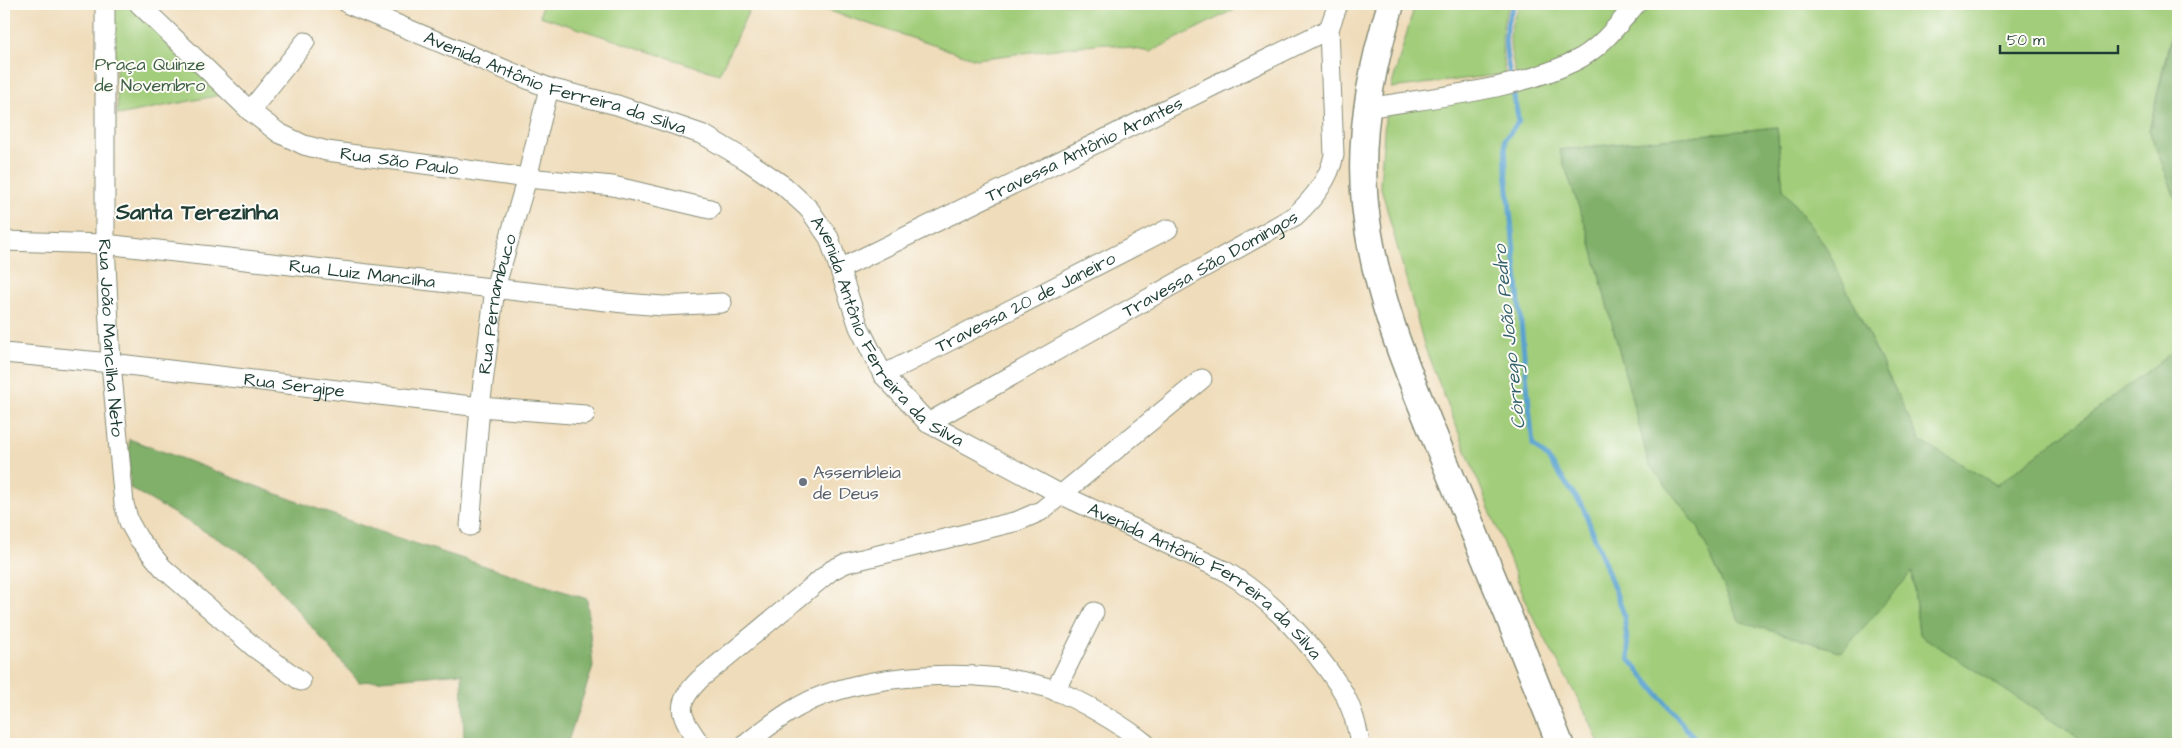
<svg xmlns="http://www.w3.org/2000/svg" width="2182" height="748" font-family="'Architects Daughter',sans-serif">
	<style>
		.green { fill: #a2cd7a; stroke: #608557 }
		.forest { fill: #81b06a; stroke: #50764f }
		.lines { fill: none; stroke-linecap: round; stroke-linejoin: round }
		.stream { stroke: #59a2d0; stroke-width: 5 }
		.minor-casing { stroke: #878c77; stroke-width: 21 }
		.highway-casing { stroke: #878c77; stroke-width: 29 }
		.minor { stroke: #fff; stroke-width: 19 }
		.highway { stroke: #fff; stroke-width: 26 }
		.worship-dot { fill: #6b7280; stroke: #fdfcf7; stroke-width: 2 }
		.labels { text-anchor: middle; stroke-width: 4; stroke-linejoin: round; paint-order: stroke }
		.park-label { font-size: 18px; fill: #406146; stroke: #fdfcf7 }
		.street-label { font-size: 18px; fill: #1f3d34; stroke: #fdfcf7 }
		.worship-label { font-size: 18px; fill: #5b616d; stroke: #fdfcf7; text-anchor: start }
		.water-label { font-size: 19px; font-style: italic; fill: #33606b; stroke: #fdfcf7 }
		.district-label { font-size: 22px; font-weight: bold; fill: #1f3d34; stroke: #fdfcf7 }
	</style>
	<rect width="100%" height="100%" fill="#fdfcf7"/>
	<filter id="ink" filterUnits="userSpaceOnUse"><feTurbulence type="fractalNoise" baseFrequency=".02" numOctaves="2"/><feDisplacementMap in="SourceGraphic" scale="10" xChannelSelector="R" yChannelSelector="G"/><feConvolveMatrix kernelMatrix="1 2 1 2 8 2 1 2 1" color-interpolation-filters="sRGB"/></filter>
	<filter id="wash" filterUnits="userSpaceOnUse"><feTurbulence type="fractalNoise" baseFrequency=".0096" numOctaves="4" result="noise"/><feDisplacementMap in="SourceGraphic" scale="20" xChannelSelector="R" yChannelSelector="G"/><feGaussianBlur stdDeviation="1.12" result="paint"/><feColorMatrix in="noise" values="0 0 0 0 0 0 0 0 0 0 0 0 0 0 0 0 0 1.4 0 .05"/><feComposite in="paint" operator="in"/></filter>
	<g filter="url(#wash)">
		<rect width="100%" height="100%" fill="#efdcba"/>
		<g class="green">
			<path d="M112 4H128L221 95 118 115Z"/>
			<path d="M542 4H752L719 74 540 16Z"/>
			<path d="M808 4H1245L1150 52 1103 43 976 59Z"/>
			<path d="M1415 4H1511C1498 25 1502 51 1505 74L1391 88Z"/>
			<path d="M1521 4H2178L2149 130 2178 205V348L1997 485 1920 441 1826 247 1783 189 1777 127 1559 150 1589 236 1649 464 1698 527 1739 621 1912 572 1919 634 2088 744H1599L1590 721 1530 611 1425 348 1380 184 1386 107 1520 89C1512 57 1502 34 1521 4Z"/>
		</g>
		<g class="forest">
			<path d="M2178 8V205L2149 130Z"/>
			<path d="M1777 127 1783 189 1826 247 1920 441 1997 485 2178 348V744H2088L1919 634 1912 572 1842 652 1739 621 1698 527 1649 464 1589 236 1559 150Z"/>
			<path d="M129 439 377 531 587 599 593 667 567 744H464L462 673 359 682 254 560 130 488Z"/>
		</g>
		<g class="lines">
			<g class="stream">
				<path d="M1511 79C1505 52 1501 28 1515 4"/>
				<path d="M1512 87 1519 121 1505 139 1506 169 1533 445 1547 457 1583 507 1624 614 1629 659 1699 744"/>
			</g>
		</g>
	</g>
	<g filter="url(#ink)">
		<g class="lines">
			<defs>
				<g id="minor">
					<path id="s1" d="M105 4V244L111 363 124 504 129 522 138 538 163 568 255 648 301 681"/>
					<path id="s2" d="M139 4 250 111 279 133 304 145 327 151 527 178 613 186 710 209"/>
					<path id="s3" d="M348 4 549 88 617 105 704 135 746 160 784 186 809 209 829 238 859 327 883 375 928 423 1060 494 1225 571C1270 598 1311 643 1340 687 1351 704 1357 725 1360 744"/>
					<path d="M1367 108C1433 97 1514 91 1575 61 1600 49 1618 25 1636 4"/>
					<path d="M250 111 305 42"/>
					<path id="s4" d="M4 241 105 244 624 303 663 306 722 303"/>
					<path id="s5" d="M840 269 1329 29"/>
					<path id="s6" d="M4 353 111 363 480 407 585 415"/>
					<path id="s7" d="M883 375 1168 229"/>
					<path id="s8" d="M928 423 1295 216C1313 199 1329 180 1334 155L1329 29 1338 4"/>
					<path id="s9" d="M470 526 480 407 495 288 527 178 549 88"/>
					<path d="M1055 691 1094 612"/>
					<path d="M700 744C680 715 673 706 700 679L832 570 846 563 1018 521 1041 511 1202 379"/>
					<path d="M746 744C762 731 780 717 798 707 859 671 989 666 1054 690 1081 700 1124 726 1146 744"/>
				</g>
				<path id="highway" d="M1391 4C1371 68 1358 137 1365 204 1374 298 1414 387 1449 472 1487 563 1524 653 1560 744"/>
			</defs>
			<use href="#minor" class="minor-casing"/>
			<use href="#highway" class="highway-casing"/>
			<use href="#minor" class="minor"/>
			<use href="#highway" class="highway"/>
		</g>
	</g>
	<circle class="worship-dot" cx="803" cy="482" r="5"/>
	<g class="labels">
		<g class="park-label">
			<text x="150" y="70">Praça Quinze<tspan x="150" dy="21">de Novembro</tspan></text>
		</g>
		<g class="street-label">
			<text dy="6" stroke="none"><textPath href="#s3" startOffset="222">Avenida Antônio Ferreira da Silva</textPath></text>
			<text dy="6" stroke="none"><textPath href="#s5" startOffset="272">Travessa Antônio Arantes</textPath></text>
			<text dy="6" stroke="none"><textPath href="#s2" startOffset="315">Rua São Paulo</textPath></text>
			<text dy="6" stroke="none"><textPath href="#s8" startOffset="324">Travessa São Domingos</textPath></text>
			<text dy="6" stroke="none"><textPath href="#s4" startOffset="360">Rua Luiz Mancilha</textPath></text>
			<text dy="6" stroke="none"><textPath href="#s7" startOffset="160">Travessa 20 de Janeiro</textPath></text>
			<text dy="6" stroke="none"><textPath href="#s9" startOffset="224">Rua Pernambuco</textPath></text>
			<text dy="6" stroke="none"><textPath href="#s3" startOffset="658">Avenida Antônio Ferreira da Silva</textPath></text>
			<text dy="6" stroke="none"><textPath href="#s1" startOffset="334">Rua João Mancilha Neto</textPath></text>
			<text dy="6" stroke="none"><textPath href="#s6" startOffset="292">Rua Sergipe</textPath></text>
			<text dy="6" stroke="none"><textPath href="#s3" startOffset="1078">Avenida Antônio Ferreira da Silva</textPath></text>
		</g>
		<g class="worship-label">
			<text x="813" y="478">Assembleia<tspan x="813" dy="21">de Deus</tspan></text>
		</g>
		<g class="water-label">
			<text transform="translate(1508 337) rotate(-96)" y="7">Córrego João Pedro</text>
		</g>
		<g class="district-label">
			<text x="197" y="219">Santa Terezinha</text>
		</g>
	</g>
	<rect width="2182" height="748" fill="none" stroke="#fdfcf7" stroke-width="20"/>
	<path d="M2000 45v8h118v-8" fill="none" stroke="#1f3d34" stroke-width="2.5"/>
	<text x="2007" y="45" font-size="15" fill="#1f3d34" stroke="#fdfcf7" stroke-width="4" paint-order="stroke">50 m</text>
</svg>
